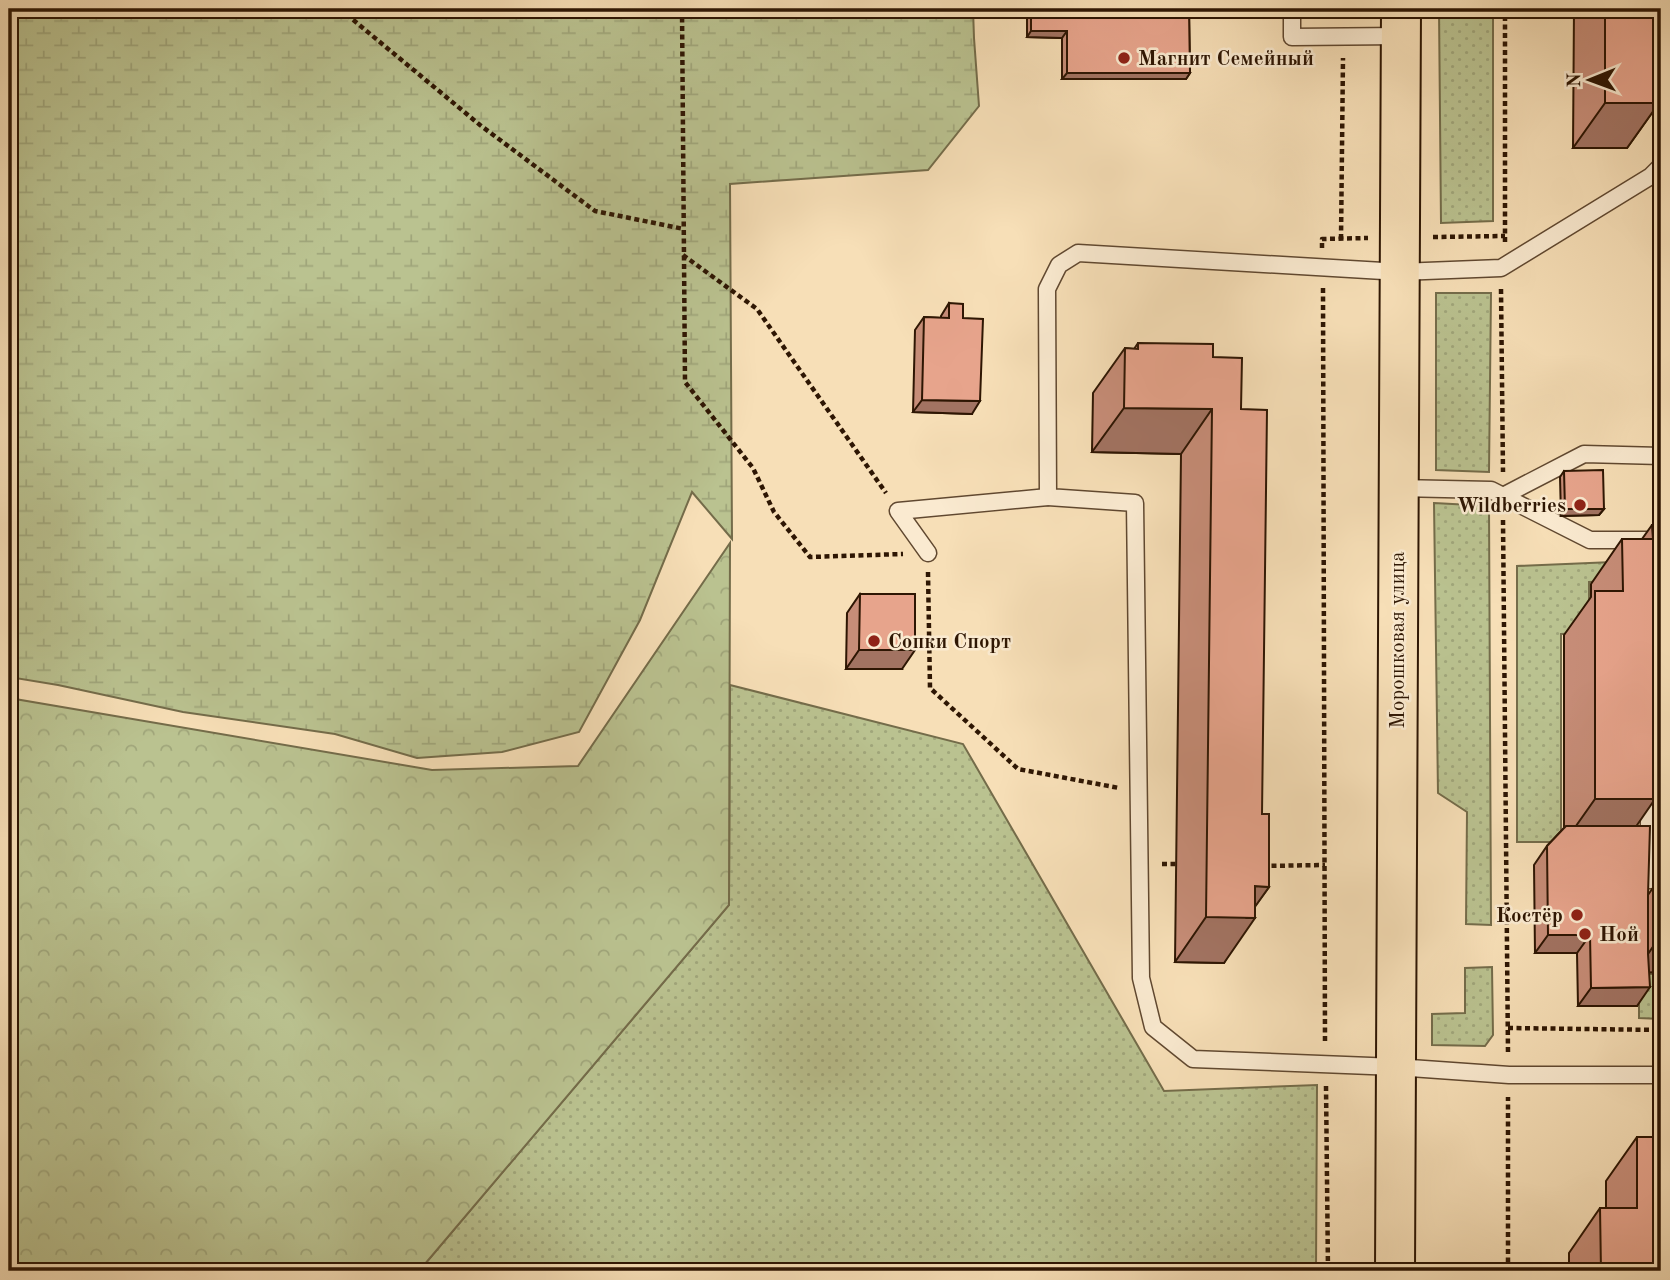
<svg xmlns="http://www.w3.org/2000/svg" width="1670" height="1280" font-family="'Old Standard TT',serif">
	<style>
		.grass { fill: url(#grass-dots); stroke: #746c4a; stroke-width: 2 }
		.forest { fill: url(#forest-crowns); stroke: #746c4a; stroke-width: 2 }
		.wetland { fill: url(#wetland-marsh); stroke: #746c4a; stroke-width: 2 }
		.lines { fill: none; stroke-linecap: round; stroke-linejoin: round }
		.lane-casing { stroke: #604830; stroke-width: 19 }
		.primary-casing { stroke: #2e1603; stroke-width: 42 }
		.path { stroke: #2e1603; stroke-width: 4.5; stroke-dasharray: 5 3.5; stroke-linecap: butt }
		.lane { stroke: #faead0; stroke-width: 16 }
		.primary { stroke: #f7dfb7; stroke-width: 38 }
		.wall { fill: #c78d78; stroke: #2e1603; stroke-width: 2 }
		.shaded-wall { fill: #a27362; stroke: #2e1603; stroke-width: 2 }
		.building { fill: #e7a48c; stroke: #2e1603; stroke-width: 2 }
		.poi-dot { fill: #8f2418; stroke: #faead0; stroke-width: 2.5 }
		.labels { text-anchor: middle; stroke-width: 5; stroke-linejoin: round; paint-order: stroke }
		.poi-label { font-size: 21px; font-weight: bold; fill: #2e1603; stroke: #faead0; text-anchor: start }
		.street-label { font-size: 21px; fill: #2e1603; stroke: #faead0 }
	</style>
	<defs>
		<pattern id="grass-dots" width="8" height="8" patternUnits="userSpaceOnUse" patternTransform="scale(1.75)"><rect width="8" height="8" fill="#bac290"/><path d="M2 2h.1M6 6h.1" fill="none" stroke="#a0a67b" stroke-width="1.8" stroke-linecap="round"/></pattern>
		<pattern id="forest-crowns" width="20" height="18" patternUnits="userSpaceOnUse" patternTransform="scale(1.75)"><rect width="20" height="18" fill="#bac290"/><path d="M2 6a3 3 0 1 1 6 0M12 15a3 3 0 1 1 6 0" fill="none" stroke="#a0a67b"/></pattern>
		<pattern id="wetland-marsh" width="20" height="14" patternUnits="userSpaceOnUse" patternTransform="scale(1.75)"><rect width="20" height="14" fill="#bac290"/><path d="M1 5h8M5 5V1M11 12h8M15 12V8" fill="none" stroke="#a0a67b"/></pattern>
	</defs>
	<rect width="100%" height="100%" fill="#f7dfb7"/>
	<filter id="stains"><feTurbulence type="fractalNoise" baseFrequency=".00286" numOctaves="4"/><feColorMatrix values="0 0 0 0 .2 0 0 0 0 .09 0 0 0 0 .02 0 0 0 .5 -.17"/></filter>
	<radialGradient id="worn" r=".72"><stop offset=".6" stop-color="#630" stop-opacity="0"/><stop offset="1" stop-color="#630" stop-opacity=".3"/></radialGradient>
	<g class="grass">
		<path d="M1439 9H1493V221L1441 223Z"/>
		<path d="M1436 293H1491L1489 472 1436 470Z"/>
		<path d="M1434 503 1489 506 1491 925 1466 924 1467 812 1438 793Z"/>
		<path d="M1661 560 1617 581 1589 582V633L1561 634V842H1517V566Z"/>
		<path d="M730 685 963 744 1164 1091 1317 1085 1316 1271H419L729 905Z"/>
		<path d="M1492 967 1493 1035 1485 1046 1432 1045V1014L1465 1013V968Z"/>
		<path d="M1639 974H1661V1019L1639 1018Z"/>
	</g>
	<path class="forest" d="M730 543 729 905 419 1271H9V698L432 770 578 766Z"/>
	<path class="wetland" d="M9 9H973L974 38 979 106 928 170 730 184 732 539 692 492 640 620 579 732 502 752 417 758 335 734 183 712 58 685 9 677Z"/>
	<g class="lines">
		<defs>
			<g id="lane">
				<path d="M1292 9V37L1401 36"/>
				<path d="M1661 166 1651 176 1501 268 1400 272 1078 253 1059 265 1047 289 1048 497 1135 503 1141 978 1153 1027 1193 1059 1396 1067 1509 1075H1661"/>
				<path d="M1398 488 1491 490 1590 540H1661"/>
				<path d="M1503 496 1584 454 1661 456"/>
				<path d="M928 553 898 511 1048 497"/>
				<path d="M1649 701V685L1661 684"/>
				<path d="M1649 787V880H1661"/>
			</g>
			<path id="primary" d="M1395 1271 1401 9"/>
		</defs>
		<use href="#lane" class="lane-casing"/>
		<use href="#primary" class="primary-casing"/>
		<g class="path">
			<path d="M340 9 480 125 595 211 684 229"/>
			<path d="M682 9 685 382 753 468 774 512 810 557 903 554"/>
			<path d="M1433 237 1505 236"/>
			<path d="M1341 239 1343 58"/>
			<path d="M1505 242V9"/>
			<path d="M1322 248V239L1368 238"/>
			<path d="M683 255 757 309 886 493"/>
			<path d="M1323 288 1325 1043"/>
			<path d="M1501 289 1503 472"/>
			<path d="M1503 520 1508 1053"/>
			<path d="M928 572 930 688 1018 769 1119 788"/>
			<path d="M1162 864H1176"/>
			<path d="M1263 866 1325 865"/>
			<path d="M1508 1028 1661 1030"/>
			<path d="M1326 1086 1328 1271"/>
			<path d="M1508 1271V1097"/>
		</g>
		<use href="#lane" class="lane"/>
		<use href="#primary" class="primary"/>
	</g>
	<g class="wall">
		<path d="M1027 9H1189L1190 73 1186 79H1062V38L1027 37Z"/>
		<path d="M1574 9H1658L1659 103 1627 148H1573Z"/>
		<path d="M949 303 963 318 972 414 913 412 915 330 924 317 941 318V316Z"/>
		<path d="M1138 343 1213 357 1241 409 1262 814 1269 887 1255 906 1224 963 1175 962 1181 454 1092 452 1093 393 1125 348 1134 349Z"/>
		<path d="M1564 471 1604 509 1599 515 1561 516 1560 477Z"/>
		<path d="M1652 525H1661V642H1655L1636 826 1648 895 1661 876V972H1649L1637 1006H1578L1577 953H1535L1534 865 1547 846 1564 828V635L1591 597V584L1622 539H1642Z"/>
		<path d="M860 594 902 669H846L847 613Z"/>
		<path d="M1637 1137H1661V1240L1654 1251V1271H1569V1253L1600 1208H1606V1181Z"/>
	</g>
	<g class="shaded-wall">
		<path d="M1031 31H1067L1062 38 1027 37Z"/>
		<path d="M1067 73H1190L1186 79H1062Z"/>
		<path d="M1605 103H1659L1627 148H1573Z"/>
		<path d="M922 400 980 401 972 414 913 412Z"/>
		<path d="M1124 408 1212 409 1181 454 1092 452Z"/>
		<path d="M1565 509H1604L1599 515 1561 516Z"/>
		<path d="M1655 597H1661V642H1624Z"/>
		<path d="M859 650H915L902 669H846Z"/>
		<path d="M1595 799H1655L1624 844 1564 843Z"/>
		<path d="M1255 886 1269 887 1247 918H1255L1224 963 1175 962 1206 917Z"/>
		<path d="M1548 935H1590L1577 953H1535Z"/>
		<path d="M1661 935V972L1635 973Z"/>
		<path d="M1650 987 1637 1006H1578L1591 988Z"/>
		<path d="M1653 1208H1661V1240L1652 1252Z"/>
	</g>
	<g class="building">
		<path d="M1031 9H1189L1190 73H1067V31H1031Z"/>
		<path d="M1605 9H1658L1659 103H1605Z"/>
		<path d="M949 303 963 304V318L983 319 980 401 922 400 924 317 949 318Z"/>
		<path d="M1138 343 1213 344V357L1242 358 1241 409 1267 410 1262 814H1269V887L1255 886V918L1206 917 1212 409 1124 408 1125 348 1138 349Z"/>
		<path d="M1603 470 1604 509H1565L1564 471Z"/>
		<path d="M1652 525H1661V597H1655V799H1595V591H1623L1622 539H1653Z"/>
		<path d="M860 594H915V650H859Z"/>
		<path d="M1566 826H1650L1648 895V954L1650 987 1591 988 1590 935H1548L1547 846Z"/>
		<path d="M1637 1137H1661V1208H1653L1654 1271H1601L1600 1208H1637Z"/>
	</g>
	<g class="poi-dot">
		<circle cx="1124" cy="58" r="7"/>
		<circle cx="1580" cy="505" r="7"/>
		<circle cx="874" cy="641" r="7"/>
		<circle cx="1577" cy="915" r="7"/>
		<circle cx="1585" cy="934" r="7"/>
	</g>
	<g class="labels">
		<g class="poi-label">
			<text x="1138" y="65">Магнит Семейный</text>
			<text x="1566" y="512" text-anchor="end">Wildberriеs</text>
			<text x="888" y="648">Сопки Спорт</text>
			<text x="1563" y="922" text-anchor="end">Костёр</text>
			<text x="1599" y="941">Ной</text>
		</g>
		<g class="street-label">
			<text transform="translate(1397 640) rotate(-90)" y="7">Морошковая улица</text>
		</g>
	</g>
	<rect width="1670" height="1280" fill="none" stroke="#f7dfb7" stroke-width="35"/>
	<rect x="10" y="10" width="1649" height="1259" fill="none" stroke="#2e1603" stroke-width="3.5"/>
	<rect x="18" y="18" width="1635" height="1245" fill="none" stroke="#2e1603" stroke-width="2"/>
	<g transform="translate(1590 80) rotate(269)" stroke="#faead0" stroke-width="5" paint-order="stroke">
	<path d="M0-5L12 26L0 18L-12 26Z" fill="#2e1603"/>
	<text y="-10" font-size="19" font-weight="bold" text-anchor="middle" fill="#2e1603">N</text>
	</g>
	<rect width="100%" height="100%" filter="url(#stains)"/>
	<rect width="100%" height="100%" fill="url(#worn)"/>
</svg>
